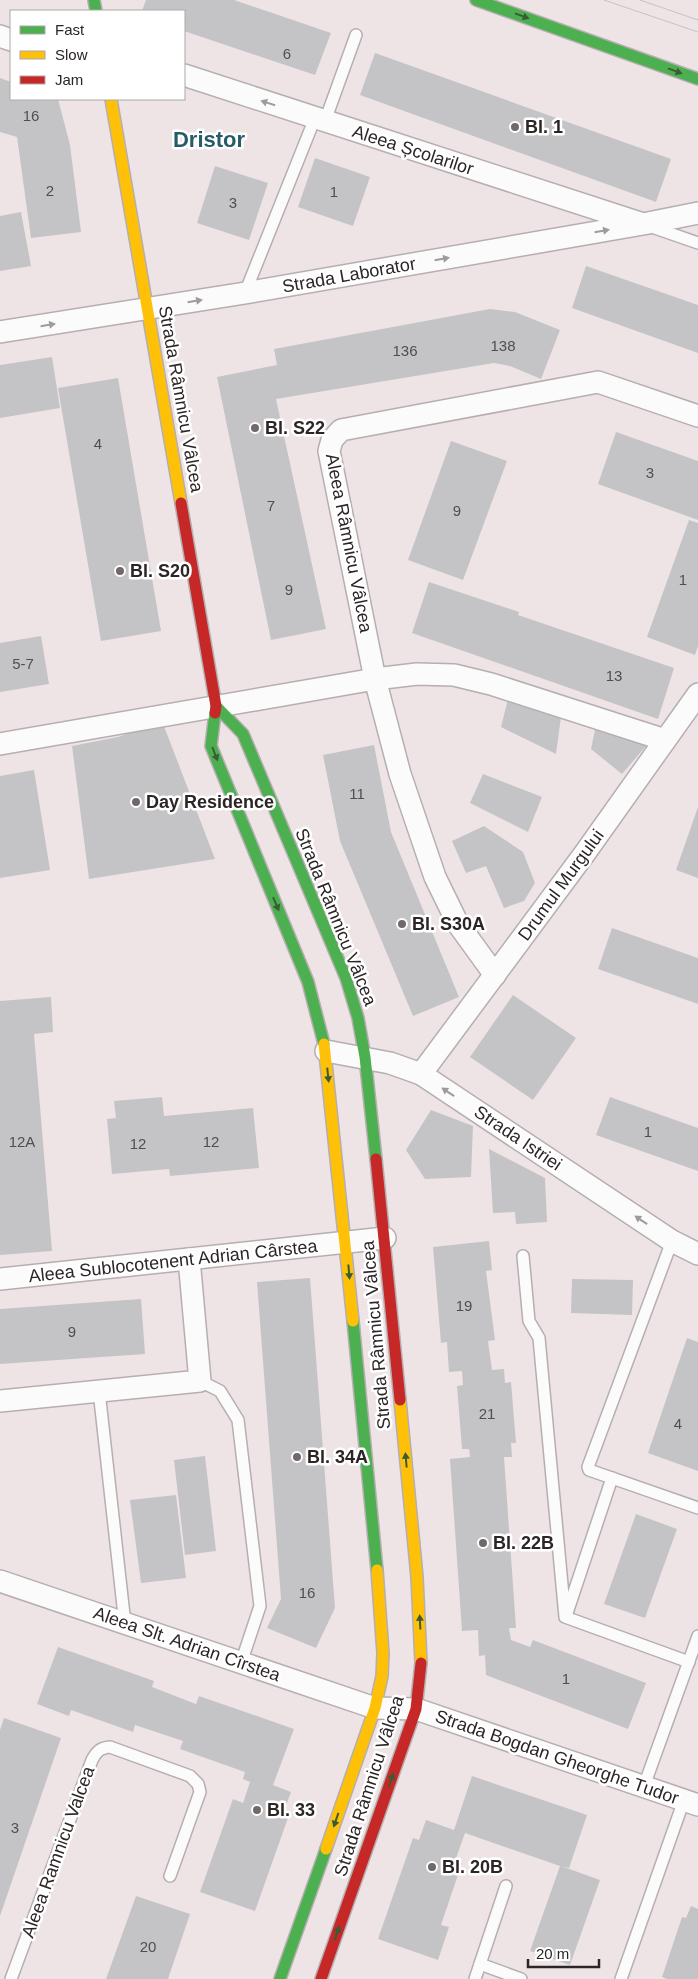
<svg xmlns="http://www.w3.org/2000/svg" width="698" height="1979" font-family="Arial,sans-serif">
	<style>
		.building { fill: #c4c4c6 }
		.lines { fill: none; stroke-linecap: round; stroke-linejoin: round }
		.lane-casing { stroke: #b6aeb0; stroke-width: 14 }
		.street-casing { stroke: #b6aeb0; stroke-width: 24 }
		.fast-casing { stroke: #b6aeb0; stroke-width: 14 }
		.slow-casing { stroke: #b6aeb0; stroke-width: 14 }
		.jam-casing { stroke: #b6aeb0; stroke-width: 14 }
		.lane { stroke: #fcfbfb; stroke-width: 11 }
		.street { stroke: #fcfbfb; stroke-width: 21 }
		.fast { stroke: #4caf50; stroke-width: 11 }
		.slow { stroke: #ffc107; stroke-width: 11 }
		.jam { stroke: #c62828; stroke-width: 11 }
		.tram { stroke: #c5c2c3; stroke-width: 1 }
		.oneway { fill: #395c37 }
		.oneway2 { fill: #9e9b9b }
		.poi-dot { fill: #706869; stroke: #fff; stroke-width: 2 }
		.labels { text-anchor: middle; stroke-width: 5; stroke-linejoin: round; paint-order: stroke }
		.number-label { font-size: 15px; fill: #524d4e }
		.poi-label { font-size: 18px; font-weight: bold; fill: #2c2526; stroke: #fff; text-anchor: start }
		.street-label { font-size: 18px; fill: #2c2526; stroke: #fff }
		.district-label { font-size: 22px; font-weight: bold; fill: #265c69; stroke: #fff }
	</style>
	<rect width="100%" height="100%" fill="#eee4e6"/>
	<g class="building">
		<path d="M146 0H234L331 33 315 75 184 31V11H142Z"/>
		<path d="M375 53 671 159 656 202 360 95Z"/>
		<path d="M0 78 11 82V99H58L70 145 81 232 31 238 17 137 0 132Z"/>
		<path d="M315 158 370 177 353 226 298 207Z"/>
		<path d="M215 166 268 183 249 240 197 223Z"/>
		<path d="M21 212 31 266 0 271V216Z"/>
		<path d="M586 266 698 305V353L572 308Z"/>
		<path d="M490 309 515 312 560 330 541 379 510 366 494 363 276 399 326 629 271 640 217 377 277 365 274 349Z"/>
		<path d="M52 357 60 408 0 418V365Z"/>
		<path d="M118 378 161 631 101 641 58 388Z"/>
		<path d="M616 432 698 461V520L598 484Z"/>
		<path d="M451 441 507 461 463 580 408 560Z"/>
		<path d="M689 520 698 523V646L695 655 647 637Z"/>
		<path d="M429 582 519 612 518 615 674 668 658 719 412 633Z"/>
		<path d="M41 636 49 684 0 692V643Z"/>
		<path d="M508 699 561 717 556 754 501 727Z"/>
		<path d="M162 721 215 859 89 879 72 746 118 737Z"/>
		<path d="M596 725 637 739 646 746 622 774 591 749Z"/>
		<path d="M374 745 391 832 459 997 413 1016 340 841 323 755Z"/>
		<path d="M34 770 50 870 0 878V776Z"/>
		<path d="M483 774 542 797 528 832 470 803Z"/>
		<path d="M698 807V878L676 870Z"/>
		<path d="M484 826 523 852 535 883 524 901 504 908 486 866 466 873 452 841Z"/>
		<path d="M612 928 698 958V1004L598 969Z"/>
		<path d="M513 995 576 1038 533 1100 470 1057Z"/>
		<path d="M51 997 53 1032 34 1034 52 1251 0 1255V1001Z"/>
		<path d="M162 1097 164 1116 253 1108 259 1168 170 1176 169 1169 112 1174 107 1119 116 1118 114 1101Z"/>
		<path d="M610 1097 698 1128V1171L596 1135Z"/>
		<path d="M431 1110 473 1126 471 1177 425 1179 406 1150Z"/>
		<path d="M489 1149 545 1178 547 1222 516 1224 515 1212 493 1213Z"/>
		<path d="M489 1241 492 1270 486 1271 495 1340 488 1341 492 1370 504 1369 505 1383 511 1382 516 1443H511L512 1457H504L516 1628H509L511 1640 530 1647 533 1640 646 1683 628 1729 486 1675 485 1655 479 1656 478 1630 462 1631 450 1459 470 1457 469 1449H462L457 1386 463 1385 462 1371 449 1372 447 1342 441 1343 433 1247Z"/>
		<path d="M310 1278 335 1608 316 1648 267 1628 281 1599 257 1282Z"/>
		<path d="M572 1279 633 1280 632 1315 571 1313Z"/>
		<path d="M141 1299 145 1354 0 1364V1309Z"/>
		<path d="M687 1338 698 1342V1471L648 1453Z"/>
		<path d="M205 1456 216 1551 185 1555 174 1460Z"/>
		<path d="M176 1495 186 1578 141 1583 130 1500Z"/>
		<path d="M636 1514 677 1529 645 1618 604 1604Z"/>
		<path d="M58 1647 154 1681 152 1687 196 1704 199 1696 294 1729 273 1785 291 1792 282 1816 288 1818 255 1911 200 1892 233 1799 243 1803 250 1782 243 1779 245 1772 180 1749 183 1741 135 1725 133 1732 71 1710 69 1716 37 1704Z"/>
		<path d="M4 1718 61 1738 0 1916V1730Z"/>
		<path d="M472 1776 587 1815 569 1868 561 1866 600 1880 570 1965 530 1951 560 1866 465 1833 455 1861 462 1863 441 1925 449 1927 438 1960 378 1939 413 1838 419 1840 426 1820 454 1830Z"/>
		<path d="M136 1896 190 1914 168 1979H106Z"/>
		<path d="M691 1906 698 1909V1979H667L662 1977 682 1917 686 1918Z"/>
	</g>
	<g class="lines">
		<defs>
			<g id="lane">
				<path d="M325 121 356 35"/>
				<path d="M649 226 698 243"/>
				<path d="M245 293 315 118"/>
				<path d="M672 1241 588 1467 589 1470 698 1508"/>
				<path d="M523 1256 529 1321 539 1338 565 1617 689 1662"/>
				<path d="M200 1381 220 1391 238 1420 260 1606 241 1663"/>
				<path d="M99 1391 125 1624"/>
				<path d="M567 1613 612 1478"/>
				<path d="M644 1786 698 1636"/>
				<path d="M480 1964 521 1979"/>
				<path d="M11 1979 92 1760C97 1751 100 1748 110 1747L190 1776 198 1784 200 1792 170 1876"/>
				<path d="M475 1979 506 1886"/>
				<path d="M621 1979 684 1800"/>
			</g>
			<g id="street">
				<path d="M0 36 11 40"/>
				<path d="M184 75 640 223"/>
				<path d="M0 332 245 293 643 224 698 213"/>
				<path d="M0 744 375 679 417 674 454 675 491 684 665 740"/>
				<path d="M495 975 458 924 435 877 400 774 375 679 329 451 332 440 341 430 598 382 698 416"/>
				<path d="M326 1051 390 1063 421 1074 672 1241 698 1254"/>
				<path d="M421 1074 585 853 698 694"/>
				<path d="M0 1279 385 1238"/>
				<path d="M0 1401 200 1381 189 1259"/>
				<path d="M0 1581 375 1708 416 1709 698 1805"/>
			</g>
			<g id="fast">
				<path d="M94 0 96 11"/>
				<path d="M476 0 698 79"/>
				<path d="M216 706 243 734 346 978 358 1018 365 1057 376 1159"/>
				<path d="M215 713 211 746 308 982 324 1044"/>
				<path d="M353 1321 377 1570"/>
				<path d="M280 1979 326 1849"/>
			</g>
			<g id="slow">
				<path d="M111 99 181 503"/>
				<path d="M324 1044 353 1321"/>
				<path d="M400 1400 417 1577 421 1663"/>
				<path d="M326 1849 375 1708 382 1676 383 1653 377 1570"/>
			</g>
			<g id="jam">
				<path d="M181 503 216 706 215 713"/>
				<path d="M376 1159 400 1400"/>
				<path d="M321 1979 416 1709 421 1663"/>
			</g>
		</defs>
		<use href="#lane" class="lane-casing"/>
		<use href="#street" class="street-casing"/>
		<use href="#fast" class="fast-casing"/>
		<use href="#slow" class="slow-casing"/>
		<use href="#jam" class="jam-casing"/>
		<use href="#lane" class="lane"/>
		<use href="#street" class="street"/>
		<use href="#fast" class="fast"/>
		<use href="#slow" class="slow"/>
		<use href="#jam" class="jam"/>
		<g class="tram">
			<path d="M604 0 698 32"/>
			<path d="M640 0 698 20"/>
		</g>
	</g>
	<defs><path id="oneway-solid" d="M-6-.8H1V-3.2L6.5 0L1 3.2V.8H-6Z" transform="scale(1.25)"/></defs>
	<g class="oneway">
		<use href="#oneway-solid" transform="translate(522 16) rotate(20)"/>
		<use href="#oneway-solid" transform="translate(675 71) rotate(20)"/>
		<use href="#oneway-solid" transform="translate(215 754) rotate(69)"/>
		<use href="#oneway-solid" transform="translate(276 904) rotate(67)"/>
		<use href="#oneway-solid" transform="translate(328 1075) rotate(84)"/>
		<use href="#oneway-solid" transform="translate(349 1272) rotate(85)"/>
		<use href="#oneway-solid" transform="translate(406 1460) rotate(-95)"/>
		<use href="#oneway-solid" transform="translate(420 1622) rotate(-93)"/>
		<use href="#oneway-solid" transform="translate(391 1780) rotate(-71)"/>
		<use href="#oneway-solid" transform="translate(336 1820) rotate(109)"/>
		<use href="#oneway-solid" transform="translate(337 1933) rotate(-71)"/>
	</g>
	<g class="oneway2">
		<use href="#oneway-solid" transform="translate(268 103) rotate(-162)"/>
		<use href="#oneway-solid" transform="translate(602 231) rotate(-10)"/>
		<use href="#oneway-solid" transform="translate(442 259) rotate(-10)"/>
		<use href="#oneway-solid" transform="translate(195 301) rotate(-9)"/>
		<use href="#oneway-solid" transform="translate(48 325) rotate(-9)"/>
		<use href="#oneway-solid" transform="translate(448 1092) rotate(-146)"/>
		<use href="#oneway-solid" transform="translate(641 1220) rotate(-146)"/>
	</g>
	<g class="poi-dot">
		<circle cx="515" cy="127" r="5"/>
		<circle cx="255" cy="428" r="5"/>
		<circle cx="120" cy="571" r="5"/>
		<circle cx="136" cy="802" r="5"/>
		<circle cx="402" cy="924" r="5"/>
		<circle cx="297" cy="1457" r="5"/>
		<circle cx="483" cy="1543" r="5"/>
		<circle cx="257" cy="1810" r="5"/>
		<circle cx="432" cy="1867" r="5"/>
	</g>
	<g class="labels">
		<g class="number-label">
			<text x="287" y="59">6</text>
			<text x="31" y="121">16</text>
			<text x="50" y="196">2</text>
			<text x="334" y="197">1</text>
			<text x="233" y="208">3</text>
			<text x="503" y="351">138</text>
			<text x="405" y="356">136</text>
			<text x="98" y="449">4</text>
			<text x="650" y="478">3</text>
			<text x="271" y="511">7</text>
			<text x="457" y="516">9</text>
			<text x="683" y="585">1</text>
			<text x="289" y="595">9</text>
			<text x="23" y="669">5-7</text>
			<text x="614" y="681">13</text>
			<text x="357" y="799">11</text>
			<text x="648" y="1137">1</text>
			<text x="22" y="1147">12A</text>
			<text x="211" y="1147">12</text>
			<text x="138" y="1149">12</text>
			<text x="464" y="1311">19</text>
			<text x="72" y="1337">9</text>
			<text x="487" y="1419">21</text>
			<text x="678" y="1429">4</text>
			<text x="307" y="1598">16</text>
			<text x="566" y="1684">1</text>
			<text x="15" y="1833">3</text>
			<text x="148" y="1952">20</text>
		</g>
		<g class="poi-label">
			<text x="525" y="133">Bl. 1</text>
			<text x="265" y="434">Bl. S22</text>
			<text x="130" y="577">Bl. S20</text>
			<text x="146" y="808">Day Residence</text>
			<text x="412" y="930">Bl. S30A</text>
			<text x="307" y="1463">Bl. 34A</text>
			<text x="493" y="1549">Bl. 22B</text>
			<text x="267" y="1816">Bl. 33</text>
			<text x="442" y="1873">Bl. 20B</text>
		</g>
		<g class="street-label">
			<text transform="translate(413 150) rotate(18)" y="6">Aleea Școlarilor</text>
			<text transform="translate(349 275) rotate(-10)" y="6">Strada Laborator</text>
			<text transform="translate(181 399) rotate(80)" y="6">Strada Râmnicu Vâlcea</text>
			<text transform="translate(349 543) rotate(79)" y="6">Aleea Râmnicu Vâlcea</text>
			<text transform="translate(561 885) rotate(-54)" y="6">Drumul Murgului</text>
			<text transform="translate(336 917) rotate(68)" y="6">Strada Râmnicu Vâlcea</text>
			<text transform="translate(518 1138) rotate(34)" y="6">Strada Istriei</text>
			<text transform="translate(173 1261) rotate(-6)" y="6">Aleea Sublocotenent Adrian Cârstea</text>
			<text transform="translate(376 1335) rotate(-95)" y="6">Strada Râmnicu Vâlcea</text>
			<text transform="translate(187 1644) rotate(19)" y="6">Aleea Slt. Adrian Cîrstea</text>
			<text transform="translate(557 1757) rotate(19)" y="6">Strada Bogdan Gheorghe Tudor</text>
			<text transform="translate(369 1786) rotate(-72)" y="6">Strada Râmnicu Vâlcea</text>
			<text transform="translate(58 1852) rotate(-70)" y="6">Aleea Ramnicu Valcea</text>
		</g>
		<g class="district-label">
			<text x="209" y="147">Dristor</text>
		</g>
	</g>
	<rect x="10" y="10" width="175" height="90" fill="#ffffff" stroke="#aba8a8"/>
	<rect x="20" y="26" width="25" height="8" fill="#4caf50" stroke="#aba8a8"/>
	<text x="55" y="35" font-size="15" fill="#2c2526">Fast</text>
	<rect x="20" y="51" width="25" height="8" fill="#ffc107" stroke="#aba8a8"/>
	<text x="55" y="60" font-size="15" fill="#2c2526">Slow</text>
	<rect x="20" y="76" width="25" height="8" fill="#c62828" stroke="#aba8a8"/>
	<text x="55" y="85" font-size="15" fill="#2c2526">Jam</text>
	<path d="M528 1959v8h71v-8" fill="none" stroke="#2c2526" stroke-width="2.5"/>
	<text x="536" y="1959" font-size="15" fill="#2c2526" stroke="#ffffff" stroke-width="4" paint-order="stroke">20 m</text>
</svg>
